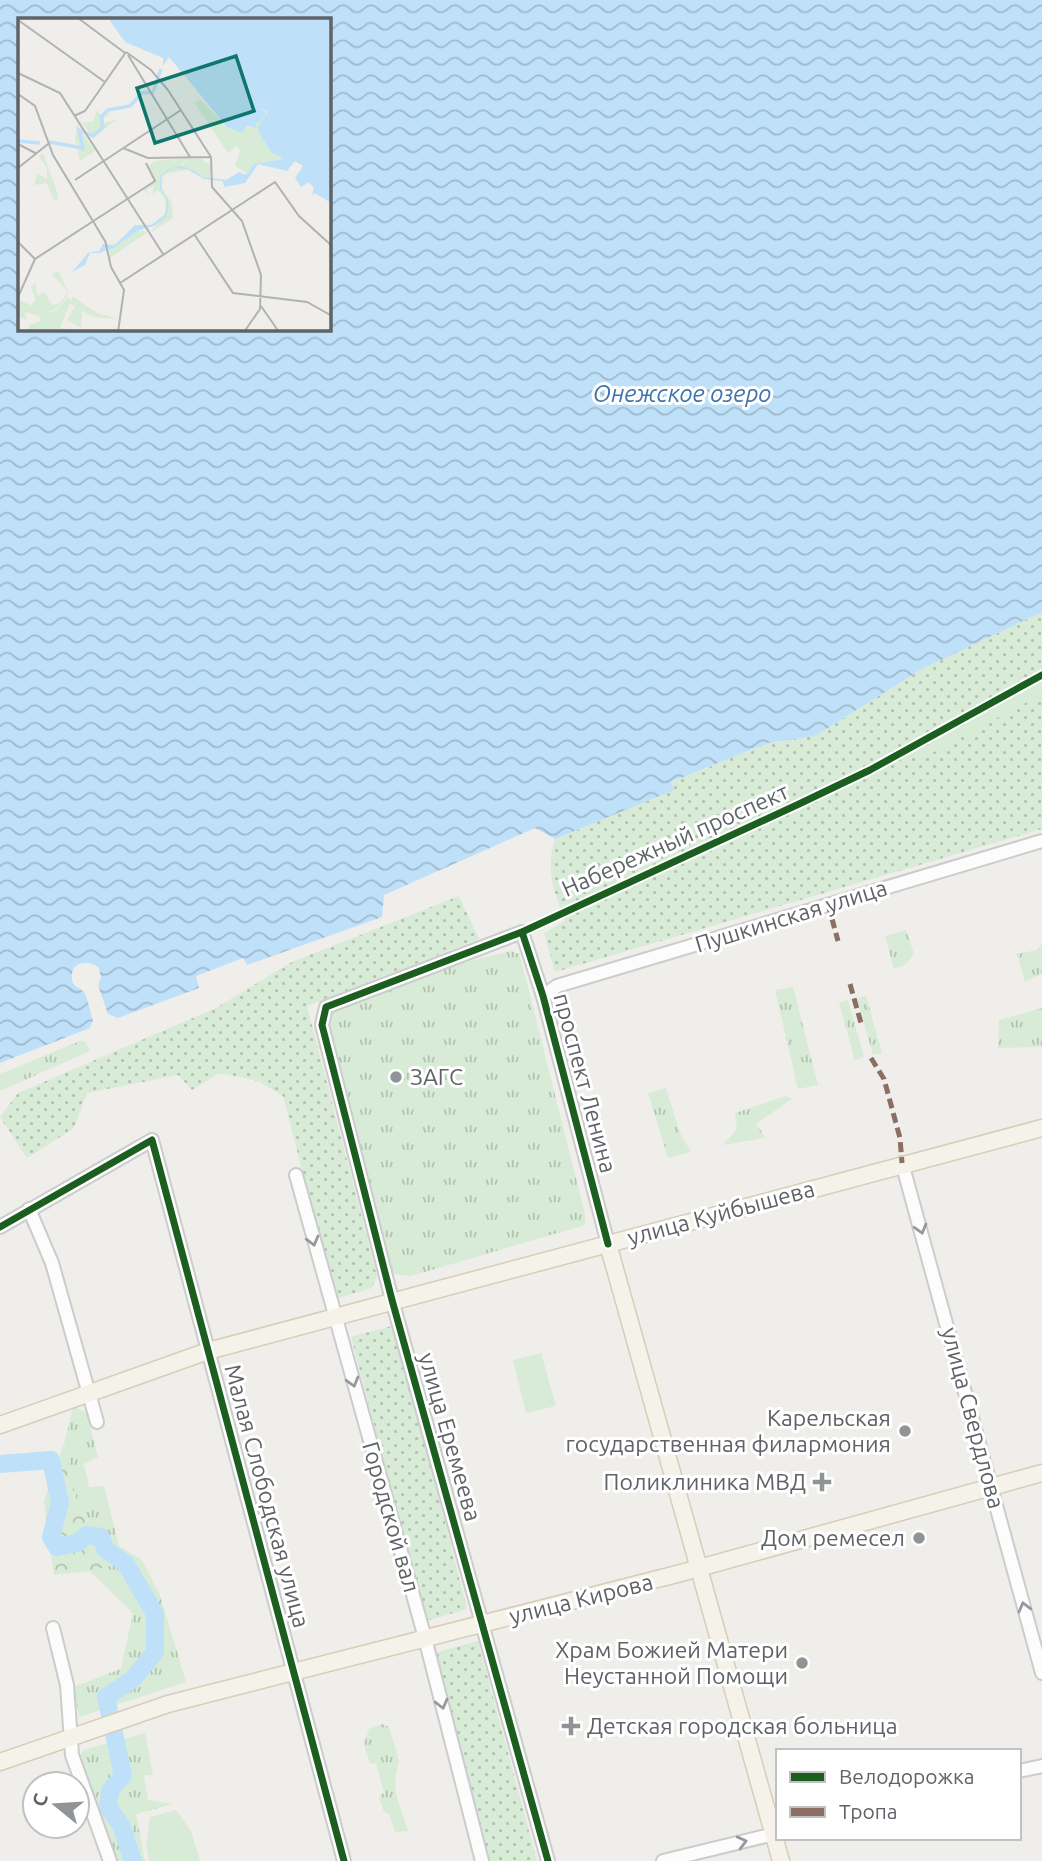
<svg xmlns="http://www.w3.org/2000/svg" width="1042" height="1861" font-family="Ubuntu,sans-serif">
	<style>
		.grass { fill: url(#grass-tufts) }
		.forest { fill: url(#forest-crowns) }
		.park { fill: url(#park-dots) }
		.pitch { fill: #d8ebd6 }
		.water { fill: url(#water-waves); fill-rule: evenodd }
		.lines { fill: none; stroke-linecap: round; stroke-linejoin: round }
		.river { stroke: #bfe0f9; stroke-width: 18 }
		.minor-casing { stroke: #cbcccc; stroke-width: 16 }
		.major-casing { stroke: #d7ceb8; stroke-width: 19 }
		.minor { stroke: #fdfcfc; stroke-width: 12 }
		.major { stroke: #f4f2e9; stroke-width: 16 }
		.quiet { stroke: #8d6e63; stroke-width: 5; stroke-dasharray: 10 5; stroke-linecap: butt }
		.cycleway-casing { stroke: #fff; stroke-width: 11 }
		.cycleway { stroke: #1b5e20; stroke-width: 7 }
		.oneway { stroke: #96999c }
		.poi-dot { fill: #919496; stroke: #fff; stroke-width: 2.5 }
		.labels { text-anchor: middle; stroke-width: 6; stroke-linejoin: round; paint-order: stroke }
		.street-label { font-size: 23px; fill: #5f6368; stroke: #fff }
		.poi-label { font-size: 23px; fill: #5f6368; stroke: #fff; text-anchor: end }
		.water-label { font-size: 24px; font-style: italic; fill: #4174aa; stroke: #fff }
		.inset-river { fill: none; stroke: #bfe0f9; stroke-width: 3.5 }
		.inset-road { fill: none; stroke: #b1b2b2; stroke-width: 2 }
		.view { fill: #0f766e; fill-opacity: 0.15; stroke: #0f766e; stroke-width: 3.5 }
		.inset-edge { fill: none; stroke: #5f6368; stroke-width: 3.5 }
	</style>
	<defs>
		<pattern id="grass-tufts" width="24" height="20" patternUnits="userSpaceOnUse" patternTransform="scale(1.75)"><rect width="24" height="20" fill="#d8ebd6"/><path d="M3 7l-1-3M5 7V3M7 7l1-3M15 17l-1-3M17 17v-4M19 17l1-3" fill="none" stroke="#b2c2b1"/></pattern>
		<pattern id="forest-crowns" width="20" height="18" patternUnits="userSpaceOnUse" patternTransform="scale(1.75)"><rect width="20" height="18" fill="#d8ebd6"/><path d="M2 6a3 3 0 1 1 6 0M12 15a3 3 0 1 1 6 0" fill="none" stroke="#b2c2b1"/></pattern>
		<pattern id="park-dots" width="8" height="8" patternUnits="userSpaceOnUse" patternTransform="scale(1.75)"><rect width="8" height="8" fill="#d8ebd6"/><path d="M2 2h.1M6 6h.1" fill="none" stroke="#b2c2b1" stroke-width="1.8" stroke-linecap="round"/></pattern>
		<pattern id="water-waves" width="16" height="10" patternUnits="userSpaceOnUse" patternTransform="scale(1.75)"><rect width="16" height="10" fill="#bfe0f9"/><path d="M0 5q4-4 8 0t8 0" fill="none" stroke="#9eb9cd"/></pattern>
	</defs>
	<rect width="100%" height="100%" fill="#efeeea"/>
	<g class="grass">
		<path d="M906 930 914 954 906 964 894 969 885 936Z"/>
		<path d="M1042 944V973L1025 982 1017 954 1037 950Z"/>
		<path d="M511 951 519 954 522 964 585 1214V1225L411 1276 393 1274 329 1036 331 1011 458 964Z"/>
		<path d="M793 987 818 1085 798 1089 775 990Z"/>
		<path d="M866 996 882 1053 873 1055 857 999Z"/>
		<path d="M848 1000 864 1057 855 1060 839 1003Z"/>
		<path d="M1042 1008V1047L998 1048 999 1020Z"/>
		<path d="M80 1041H85L90 1051 0 1091V1074Z"/>
		<path d="M666 1088 680 1133 691 1152 668 1158 648 1093Z"/>
		<path d="M786 1096 792 1099 756 1124 766 1138 723 1145 737 1129 735 1113Z"/>
		<path d="M75 1399 78 1409 86 1412 98 1457 84 1464 89 1487 104 1486 119 1546 142 1560 160 1595 186 1682 79 1717 73 1687 121 1669 133 1613 90 1571 129 1561 79 1512 64 1444Z"/>
		<path d="M382 1724 389 1727 399 1761 395 1778 396 1794 408 1831 395 1832 389 1814 384 1812 379 1797 384 1792 376 1763 370 1764 364 1744 369 1729Z"/>
		<path d="M145 1733 153 1774 144 1776 148 1800 173 1804 136 1814 145 1861H117L80 1756 83 1750Z"/>
	</g>
	<path class="forest" d="M64 1444 79 1512 130 1561 90 1571 54 1575 44 1501Z"/>
	<g class="park">
		<path d="M1042 612V829L555 972 544 933 565 921C554 892 545 869 555 839L674 790 670 783 768 743 815 736 922 669Z"/>
		<path d="M459 896 479 939 307 1006 377 1276 372 1288 339 1298 334 1294 283 1096 258 1081 219 1073 192 1090 178 1075 87 1093 74 1128 27 1158 0 1117 18 1093 216 1008 292 962Z"/>
		<path d="M395 1325 467 1609 426 1621 351 1337Z"/>
		<path d="M478 1641 537 1861H490L434 1653Z"/>
	</g>
	<g class="pitch">
		<path d="M1042 681V694L921 759 917 751Z"/>
		<path d="M541 1353 556 1406 526 1413 513 1360Z"/>
		<path d="M176 1810 191 1831 200 1861H149L146 1846 150 1817Z"/>
	</g>
	<path class="water" d="M0 0H1042V612L922 669 815 736 768 743 671 782 674 790 555 839 535 828 384 895 382 917 247 965 243 958 196 976 199 988 118 1018 108 1014 98 985 101 978 99 968C88 958 69 962 72 980 74 988 79 987 84 992 88 998 90 1013 93 1020L90 1028 0 1063ZM19 19H329V329H19Z"/>
	<g class="lines">
		<path class="river" d="M0 1464 51 1460 60 1503 51 1537 57 1547 77 1543 87 1535 101 1537 105 1549 126 1564 155 1614V1652L132 1680 106 1697 123 1775 110 1791 108 1807 121 1825 133 1861"/>
		<defs>
			<g id="minor">
				<path d="M543 996 557 986 1042 841"/>
				<path d="M902 1163 1042 1673"/>
				<path d="M296 1175 425 1638 482 1861"/>
				<path d="M29 1209 52 1263 97 1422"/>
				<path d="M0 1227 152 1140 344 1861"/>
				<path d="M53 1628 67 1685 72 1755 110 1861"/>
				<path d="M1019 1771 1042 1766"/>
				<path d="M548 1861 392 1300 322 1025 326 1007 522 932 543 996 608 1244"/>
				<path d="M663 1861 778 1833"/>
			</g>
			<g id="major">
				<path d="M608 1244 781 1861"/>
				<path d="M0 1425 208 1351 1042 1128"/>
				<path d="M0 1762 168 1704 681 1573 1042 1473"/>
			</g>
		</defs>
		<use href="#minor" class="minor-casing"/>
		<use href="#major" class="major-casing"/>
		<use href="#minor" class="minor"/>
		<use href="#major" class="major"/>
		<g class="quiet">
			<path d="M828 904 838 941"/>
			<path d="M850 984 861 1023"/>
			<path d="M871 1058 884 1079 900 1138 902 1163"/>
		</g>
		<defs>
			<g id="cycleway">
				<path d="M522 932 543 996 608 1244"/>
				<path d="M0 1227 152 1140 344 1861"/>
				<path d="M548 1861 392 1300 322 1025 326 1007 522 932 799 804 870 770 1042 675"/>
			</g>
		</defs>
		<use href="#cycleway" class="cycleway-casing"/>
		<use href="#cycleway" class="cycleway"/>
	</g>
	<defs><path id="oneway-chevron" d="M-2-3.5L2.5 0L-2 3.5" fill="none" stroke-width="1.6" stroke-linecap="round" stroke-linejoin="round" transform="scale(1.75)"/></defs>
	<g class="oneway">
		<use href="#oneway-chevron" transform="translate(921 1229) rotate(74)"/>
		<use href="#oneway-chevron" transform="translate(313 1241) rotate(75)"/>
		<use href="#oneway-chevron" transform="translate(353 1382) rotate(74)"/>
		<use href="#oneway-chevron" transform="translate(1024 1607) rotate(-105)"/>
		<use href="#oneway-chevron" transform="translate(442 1704) rotate(76)"/>
		<use href="#oneway-chevron" transform="translate(742 1842) rotate(-14)"/>
	</g>
	<g class="poi-dot">
		<circle cx="396" cy="1077" r="7"/>
		<circle cx="905" cy="1431" r="7"/>
		<path d="M818.5 1471.5h7v7h7v7h-7v7h-7v-7h-7v-7h7z"/>
		<circle cx="919" cy="1538" r="7"/>
		<circle cx="802" cy="1663" r="7"/>
		<path d="M567.5 1715.5h7v7h7v7h-7v7h-7v-7h-7v-7h7z"/>
	</g>
	<g class="labels">
		<g class="street-label">
			<text transform="translate(675 840) rotate(-24)" y="8">Набережный проспект</text>
			<text transform="translate(791 916) rotate(-17)" y="8">Пушкинская улица</text>
			<text transform="translate(585 1083) rotate(75)" y="8">проспект Ленина</text>
			<text transform="translate(721 1213) rotate(-15)" y="8">улица Куйбышева</text>
			<text transform="translate(973 1418) rotate(75)" y="8">улица Свердлова</text>
			<text transform="translate(450 1437) rotate(74)" y="8">улица Еремеева</text>
			<text transform="translate(267 1496) rotate(75)" y="8">Малая Слободская улица</text>
			<text transform="translate(391 1517) rotate(74)" y="8">Городской вал</text>
			<text transform="translate(581 1599) rotate(-14)" y="8">улица Кирова</text>
		</g>
		<g class="poi-label">
			<text x="410" y="1085" text-anchor="start">ЗАГС</text>
			<text x="891" y="1426">Карельская<tspan x="891" dy="26">государственная филармония</tspan></text>
			<text x="806" y="1490">Поликлиника МВД</text>
			<text x="905" y="1546">Дом ремесел</text>
			<text x="788" y="1658">Храм Божией Матери<tspan x="788" dy="26">Неустанной Помощи</tspan></text>
			<text x="587" y="1734" text-anchor="start">Детская городская больница</text>
		</g>
		<g class="water-label">
			<text x="682" y="402">Онежское озеро</text>
		</g>
	</g>
	<g transform="translate(18 18)">
		<rect width="313" height="313" fill="#efeeea"/>
		<path d="M25 135 39 174 40 183 35 181 29 165 16 167 19 155 29 161V150L21 138ZM169 140 183 141 192 147V162L169 152 146 156 143 169 153 184 155 200 133 214 150 192 143 169 144 157 154 150H164ZM40 253 51 275 40 290 29 295 33 303 29 307 28 294 13 288 18 282 13 269 18 265 19 278 27 274 34 287 42 285 50 274 34 256Z" fill="#d8ebd6"/>
		<path d="M79 92 83 98 95 95 86 100V105L100 101 75 119 63 104H75ZM54 278 79 295 100 301 75 299 64 292 63 310 49 302 57 288 52 286 42 310 67 313H11V307L23 303 21 298 7 294 9 302 0 298 2 282 29 295 39 292 50 279 54 283Z" fill="#d8ebd6"/>
		<path d="M183 82 209 109H237V103L243 102 242 89 250 95 242 117 254 135 266 141 236 146 229 155 217 148 222 132 219 128 210 135 176 84ZM59 107 77 133 62 143 57 120ZM169 140 163 148 143 157 142 171 149 182V193L147 197 133 207 147 196 148 182 140 172 134 176 136 168 128 171 131 177 125 172 136 164 131 148 136 143ZM121 212 130 214 92 240 91 229Z" fill="#d8ebd6"/>
		<path d="M90 0H313V185L297 175 294 177 296 170 291 164 283 169 277 160 285 148 277 143 269 153 240 146 227 165 207 169 204 163 186 161 169 151 154 150 143 159 144 173 150 182V192L148 199 136 208 121 212 95 230 81 235H72L67 247 54 254 70 235 81 233 85 226 97 227 117 207H133L147 197 149 182 142 171V158L152 150 163 148 174 152 185 159 208 162 221 154 228 157 236 146 266 141 254 135 242 117 240 109 250 94 242 89 248 96 241 105 237 103 238 109 228 108 224 115 209 109 151 39 145 48V40L107 24Z" fill="#bfe0f9"/>
		<path class="inset-river" d="M236 99 242 81 314 109M238 109 233 104 241 79 314 106M0 123 22 125M31 124 65 130 61 112 75 118 85 109 83 99 90 92 112 88 124 75 135 74 143 51"/>
		<path class="inset-road" d="M60 0 107 35M0 2 87 64M108 34 133 52 150 72 193 139 194 169 224 203 243 257 242 291 226 314M110 37 172 139M0 55 42 75 145 236M0 76 17 88 35 137 87 223M56 98 67 93 108 34M0 126 19 136M105 130 130 140 193 139M0 150 30 126M57 162 163 92M176 216 215 275 289 284 314 298M87 222 93 249 106 272 100 314M0 224 17 241M102 265 257 164 281 198 314 228M0 279 17 241 137 163 128 145M243 288 261 314"/>
		<path class="view" d="M218 38 236 93 137 125 119 70Z"/>
		<rect width="313" height="313" class="inset-edge"/>
	</g>
	<rect x="776" y="1749" width="245" height="91" fill="#ffffff" stroke="#bfc1c3" stroke-width="2"/>
	<rect x="790" y="1772" width="35" height="10" fill="#1b5e20" stroke="#bfc1c3" stroke-width="2"/>
	<text x="839" y="1784" font-size="21" fill="#5f6368">Велодорожка</text>
	<rect x="790" y="1807" width="35" height="10" fill="#8d6e63" stroke="#bfc1c3" stroke-width="2"/>
	<text x="839" y="1819" font-size="21" fill="#5f6368">Тропа</text>
	<g transform="translate(56 1805) rotate(288)"><circle r="33" fill="#ffffff" stroke="#bfc1c3" stroke-width="2"/>
	<path d="M0-5L12 26L0 18L-12 26Z" fill="#919496"/>
	<text y="-10" font-size="19" font-weight="bold" text-anchor="middle" fill="#5f6368">С</text>
	</g>
</svg>
